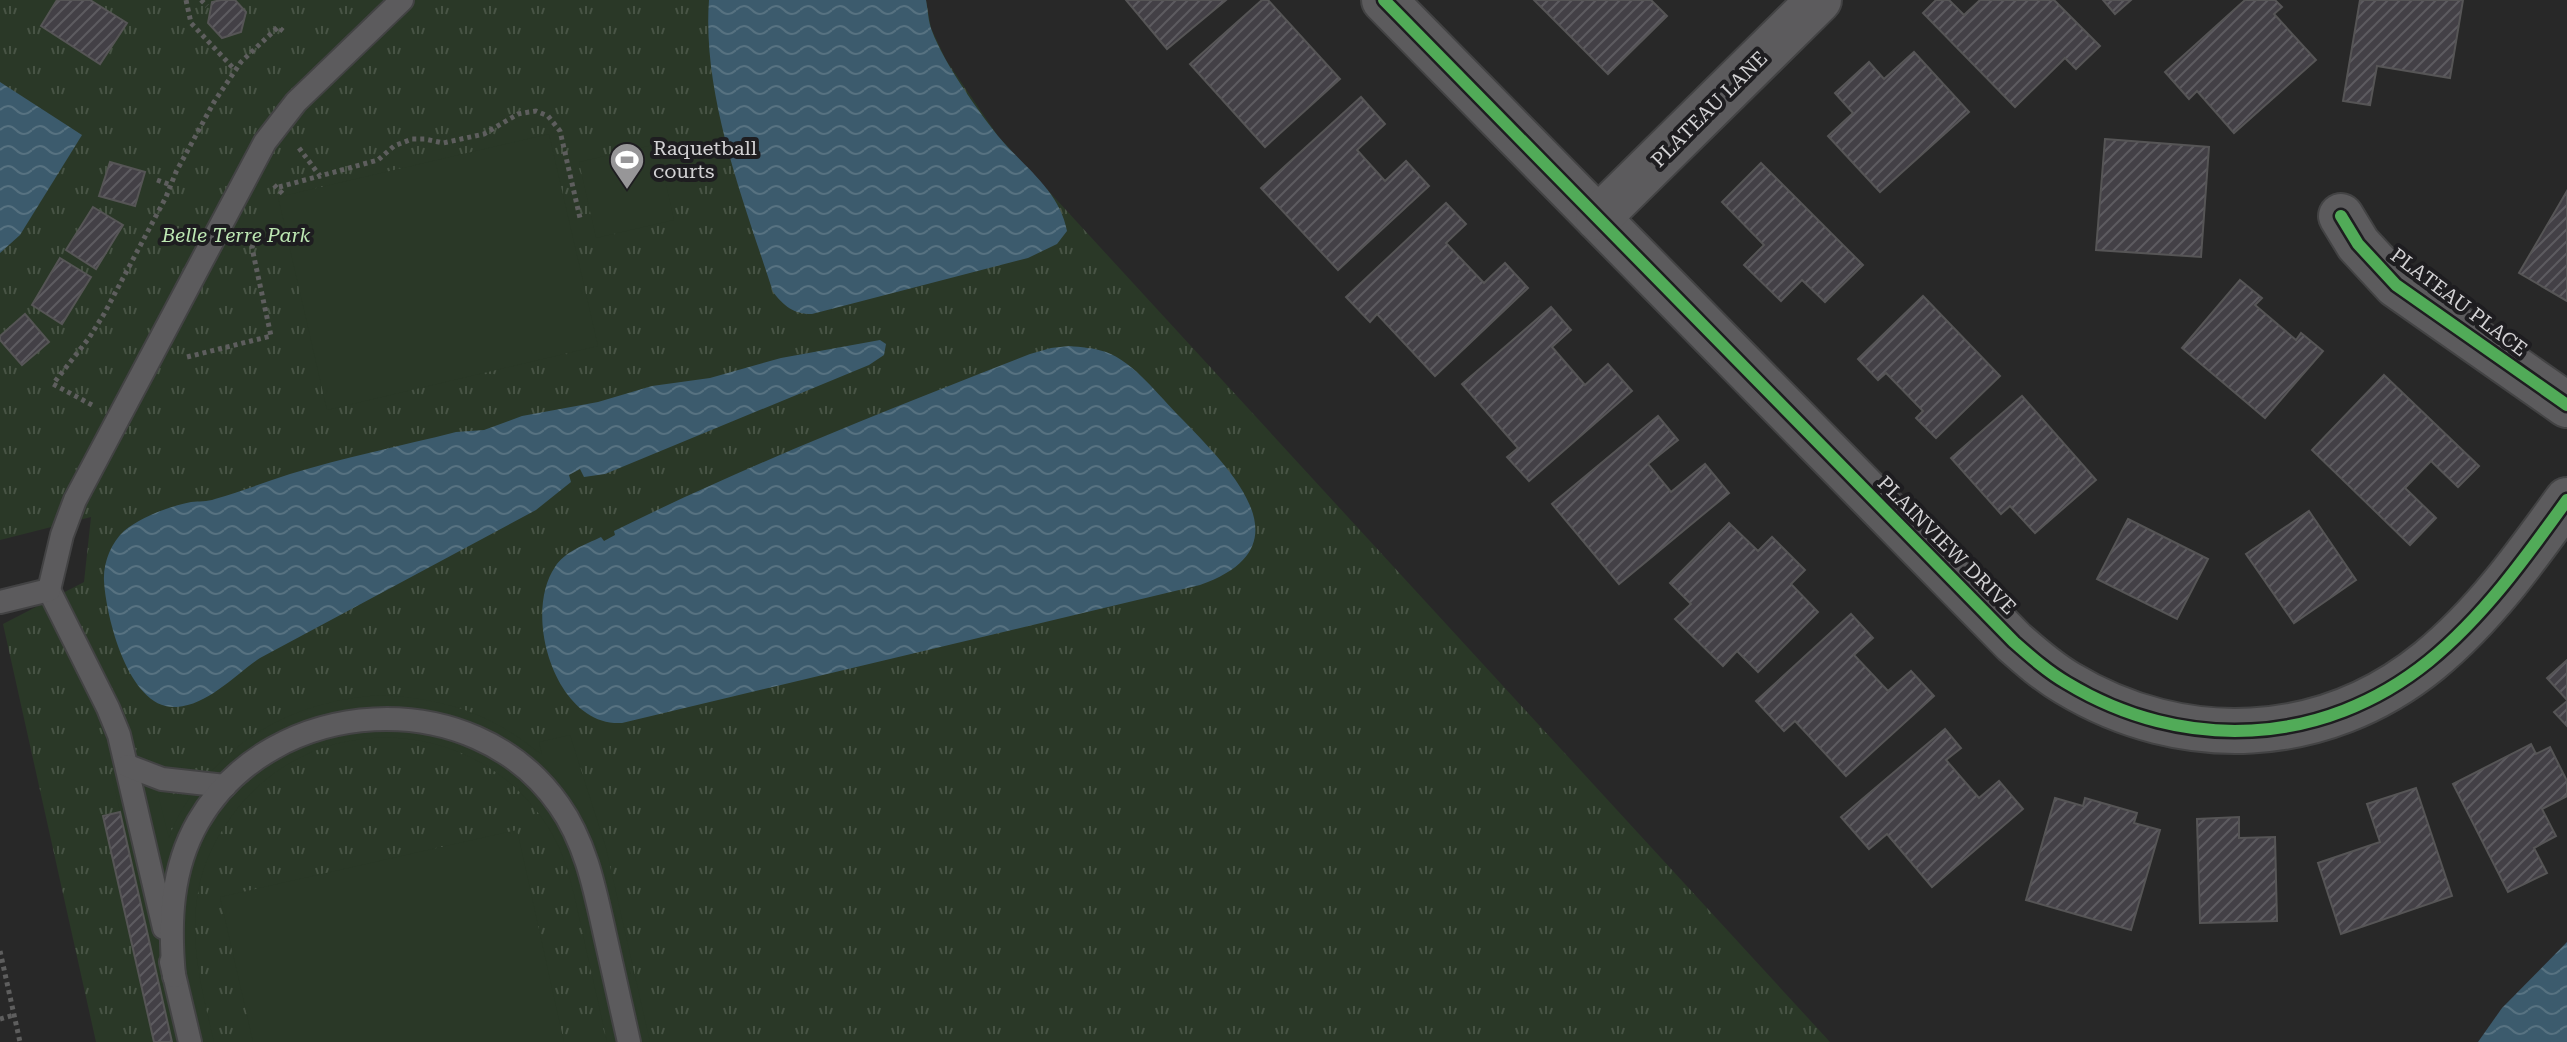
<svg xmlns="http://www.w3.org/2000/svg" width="2567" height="1042" font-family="'Roboto Serif',serif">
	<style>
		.grass { fill: url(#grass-tufts) }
		.pitch { fill: #2a3827 }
		.water { fill: url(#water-waves) }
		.building { fill: url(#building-hatch); stroke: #565556; stroke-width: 2 }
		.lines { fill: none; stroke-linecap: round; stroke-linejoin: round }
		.service-casing { stroke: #434344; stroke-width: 26 }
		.minor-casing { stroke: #434344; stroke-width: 48 }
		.path { stroke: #5e5e5e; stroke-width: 5; stroke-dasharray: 4 4; stroke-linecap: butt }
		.service { stroke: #5c5b5d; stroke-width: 22 }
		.minor { stroke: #5c5b5d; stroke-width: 44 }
		.cycleway-casing { stroke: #1e1d20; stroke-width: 17 }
		.cycleway { stroke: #51ab58; stroke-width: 12 }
		.labels { text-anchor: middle; stroke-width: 8; stroke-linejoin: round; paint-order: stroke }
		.street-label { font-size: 20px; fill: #d3d2d4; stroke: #1e1d20 }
		.poi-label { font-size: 20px; fill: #d3d2d4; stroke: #1e1d20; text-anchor: start }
		.park-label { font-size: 20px; font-style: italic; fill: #bde7b3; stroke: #1e1d20 }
	</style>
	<defs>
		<pattern id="grass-tufts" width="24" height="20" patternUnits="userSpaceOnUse" patternTransform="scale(2)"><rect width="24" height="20" fill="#2a3827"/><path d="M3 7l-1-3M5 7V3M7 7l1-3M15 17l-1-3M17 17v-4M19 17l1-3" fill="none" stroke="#485445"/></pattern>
		<pattern id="water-waves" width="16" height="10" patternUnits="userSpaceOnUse" patternTransform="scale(2)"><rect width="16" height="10" fill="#3c5b6d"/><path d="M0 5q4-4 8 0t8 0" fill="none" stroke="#577281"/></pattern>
		<pattern id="building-hatch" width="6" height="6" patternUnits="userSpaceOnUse" patternTransform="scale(2)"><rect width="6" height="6" fill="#434046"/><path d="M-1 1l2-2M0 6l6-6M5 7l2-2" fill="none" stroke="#5d5b60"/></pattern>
	</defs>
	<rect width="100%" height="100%" fill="#282828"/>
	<path class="grass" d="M0 0H926L931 28 946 60 998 136 1830 1042H96L3 624 84 582 91 517 0 540Z"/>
	<g class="pitch">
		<path d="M549 134 598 346 327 410 278 197Z"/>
		<path d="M657 144 674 220 596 238 579 162Z"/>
		<path d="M381 695C447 699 490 713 542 755L539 742 570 735 606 848 650 1042H607C599 1005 590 967 582 930 574 895 568 858 548 827 476 713 310 706 231 817 216 838 204 861 199 887 188 941 202 990 214 1042H172L111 772 142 762 153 774 169 838C177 814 191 794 207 776 254 723 312 700 381 695Z"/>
		<path d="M517 830 564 1042H253L220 897Z"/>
	</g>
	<g class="water">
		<path d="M709 0H926C928 10 928 21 932 31 944 63 976 108 998 136 1023 166 1060 191 1067 231L1057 244 1028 258 812 314C793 314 784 306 773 292 744 202 702 96 709 0Z"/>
		<path d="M0 82 82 135 20 235 0 253Z"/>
		<path d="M880 340 886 344 884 355 869 365 605 474 584 477 580 469 569 475 571 482 536 510 260 658C235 675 208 705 177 707 129 711 106 617 104 581 103 563 111 543 124 531 141 517 170 506 191 502 199 501 207 502 215 499 240 492 265 482 290 474 345 457 401 446 456 432L484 430 522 416 598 402 652 386 710 378 781 358Z"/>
		<path d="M1069 346C1081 347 1094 348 1106 352 1135 363 1158 395 1180 417 1229 468 1311 546 1200 585L622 723C556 727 522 615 555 567 565 551 585 545 601 537L604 541 615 535 614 531C749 464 890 409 1030 354L1051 348Z"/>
		<path d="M2567 942V1042H2478L2502 1008Z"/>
	</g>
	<g class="building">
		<path d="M57 0H90L127 23 100 64 41 26Z"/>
		<path d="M221 0H235L246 12 241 32 222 38 208 23 212 2Z"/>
		<path d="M1126 0H1226L1167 49Z"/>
		<path d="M1262 0H1268L1340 79 1265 147 1190 64Z"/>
		<path d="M1534 0H1651L1667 16 1608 74Z"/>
		<path d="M1936 0H1949L1964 15 1980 0H2054L2100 46 2076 69 2065 58 2015 107 1923 13Z"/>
		<path d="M2103 0H2131L2115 14Z"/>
		<path d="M2245 0H2275L2282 7 2274 14 2316 60 2234 133 2197 91 2189 99 2165 72Z"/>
		<path d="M2360 0H2463L2450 78 2377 66 2370 105 2343 101Z"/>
		<path d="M1914 52 1969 112 1880 192 1828 136 1853 113 1835 93 1869 62 1884 79Z"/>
		<path d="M1361 97 1385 124 1357 150 1385 181 1406 161 1429 186 1338 270 1261 188Z"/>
		<path d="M2105 139 2209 147 2201 257 2096 250Z"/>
		<path d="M110 162 145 172 135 206 99 196Z"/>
		<path d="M1761 163 1863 265 1825 302 1802 280 1781 301 1744 265 1764 245 1722 202Z"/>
		<path d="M2567 191V301L2519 273Z"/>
		<path d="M1446 203 1466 224 1446 243 1484 283 1505 263 1528 288 1435 376 1377 314 1370 322 1346 297Z"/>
		<path d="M93 207 123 225 96 269 66 250Z"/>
		<path d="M60 258 91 277 62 324 32 305Z"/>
		<path d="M2240 280 2262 298 2255 305 2296 340 2301 333 2323 351 2265 418 2182 348Z"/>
		<path d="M1923 296 2000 376 1936 438 1916 418 1923 411 1886 373 1878 380 1858 359Z"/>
		<path d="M1551 307 1571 330 1552 347 1585 385 1608 364 1632 391 1529 481 1507 457 1518 448 1462 384Z"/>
		<path d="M25 314 49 342 22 365 0 340V336Z"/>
		<path d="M2384 375 2479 466 2458 487 2431 461 2405 488 2436 518 2410 545 2312 450Z"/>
		<path d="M2022 396 2096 480 2035 533 2010 506 2001 514 1951 458Z"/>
		<path d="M1658 416 1678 440 1648 464 1671 492 1705 464 1729 493 1619 584 1552 504Z"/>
		<path d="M2309 511 2356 580 2294 623 2246 554Z"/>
		<path d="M2128 519 2208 559 2177 619 2097 579Z"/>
		<path d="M1729 523 1758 551 1772 537 1805 570 1791 584 1818 612 1758 672 1737 651 1723 666 1675 619 1691 604 1670 583Z"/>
		<path d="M1851 614 1873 638 1854 655 1888 691 1911 671 1934 696 1846 776 1795 721 1784 731 1756 701Z"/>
		<path d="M2567 660V700L2547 678Z"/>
		<path d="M2567 701V726L2554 712Z"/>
		<path d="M1945 729 1961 748 1946 760 1979 798 1999 781 2023 809 1932 887 1887 834 1869 849 1841 817Z"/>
		<path d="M2531 744 2536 754 2550 747 2567 781V796L2542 809 2556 836 2534 848 2547 873 2508 892 2453 784Z"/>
		<path d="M2416 788 2452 896 2341 934 2318 863 2380 842 2367 804Z"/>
		<path d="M2055 798 2083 806 2085 798 2137 813 2134 823 2160 830 2131 930 2026 900Z"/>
		<path d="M120 812 172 1042H154L103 816Z"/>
		<path d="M2239 817V838L2275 837 2277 921 2200 923 2197 819Z"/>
	</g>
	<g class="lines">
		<defs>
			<g id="service">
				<path d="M49 590 108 708 119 735 164 928"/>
				<path d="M0 602 49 590 62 535 75 500 265 142 296 102 402 0"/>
				<path d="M128 766 162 779 225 786"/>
				<path d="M171 962 190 1042"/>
				<path d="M174 976C169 923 171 869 198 822 272 694 473 682 559 805 586 843 595 890 605 935 613 971 621 1006 629 1042"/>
			</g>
			<g id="minor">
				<path d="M1384 0 2014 642C2031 657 2048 672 2067 683 2183 753 2323 747 2429 661 2484 616 2526 557 2567 500"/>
				<path d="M2341 216 2358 244 2396 285 2567 405"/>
				<path d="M1598 218 1819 0"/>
			</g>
		</defs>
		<use href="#service" class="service-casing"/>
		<use href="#minor" class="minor-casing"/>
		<g class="path">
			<path d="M186 0 191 23 235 70"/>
			<path d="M201 0 207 6"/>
			<path d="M299 148 320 176 378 160 394 146 412 139H425L443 143 484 134 518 114 529 112 536 111 548 116 560 131 580 218"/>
			<path d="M157 180 171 185"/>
			<path d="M274 185 285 196"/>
			<path d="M279 187 320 176"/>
			<path d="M187 357 271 336 252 248 256 231"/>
			<path d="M92 405 53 384 89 338 104 314 166 197 176 172 214 102 241 62 278 27 283 31"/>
			<path d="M0 951 20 1042"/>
			<path d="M0 1019 14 1015"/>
		</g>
		<use href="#service" class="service"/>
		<use href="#minor" class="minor"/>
		<defs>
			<g id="cycleway">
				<path d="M1384 0 2014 642C2031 657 2048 672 2067 683 2183 753 2323 747 2429 661 2484 616 2526 557 2567 500"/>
				<path d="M2341 216 2358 244 2396 285 2567 405"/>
			</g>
		</defs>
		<use href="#cycleway" class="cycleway-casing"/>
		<use href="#cycleway" class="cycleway"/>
	</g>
	<defs>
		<symbol id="stadium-pin" viewBox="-11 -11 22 30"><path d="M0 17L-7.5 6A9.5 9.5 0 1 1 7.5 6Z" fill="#979698" stroke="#1e1d20"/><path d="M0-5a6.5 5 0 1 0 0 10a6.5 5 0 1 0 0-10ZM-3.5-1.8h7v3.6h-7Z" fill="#fff"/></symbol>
	</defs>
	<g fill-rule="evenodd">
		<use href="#stadium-pin" x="607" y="140" width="40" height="54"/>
	</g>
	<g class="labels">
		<g class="street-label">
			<text transform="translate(1709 109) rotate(-45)" y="7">PLATEAU LANE</text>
			<text transform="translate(2459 302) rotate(37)" y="7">PLATEAU PLACE</text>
			<text transform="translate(1947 545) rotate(45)" y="7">PLAINVIEW DRIVE</text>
		</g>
		<g class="poi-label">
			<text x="653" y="155">Raquetball<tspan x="653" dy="23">courts</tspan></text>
		</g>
		<g class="park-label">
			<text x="236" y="242">Belle Terre Park</text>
		</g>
	</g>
</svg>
